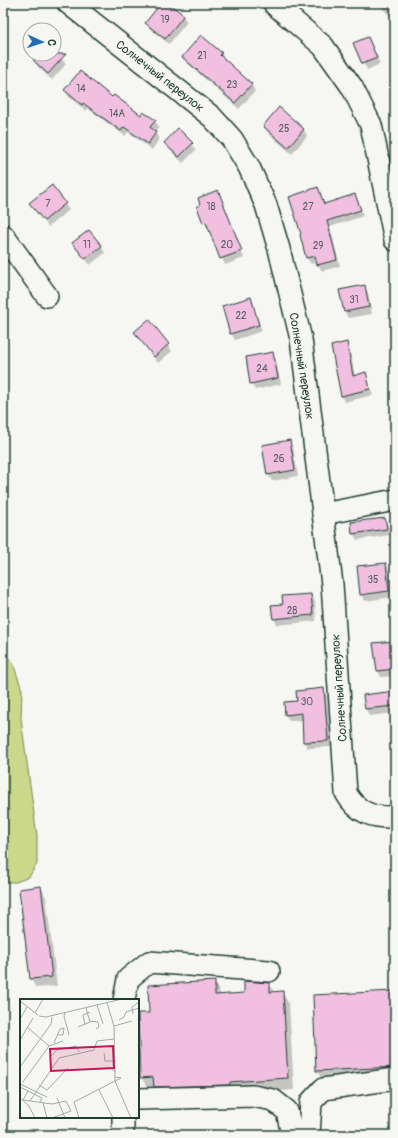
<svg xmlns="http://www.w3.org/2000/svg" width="398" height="1138" font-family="Pangolin,sans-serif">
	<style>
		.green { fill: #cbd78a; stroke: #758a5f }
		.shadow { fill: #0003 }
		.building { fill: #f1c0e1; stroke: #1f3d34 }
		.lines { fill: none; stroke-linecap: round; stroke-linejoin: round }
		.minor-casing { stroke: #1f3d34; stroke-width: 24 }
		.minor { stroke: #f6f6f2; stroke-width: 21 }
		.labels { text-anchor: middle; stroke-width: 3; stroke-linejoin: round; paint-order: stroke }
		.number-label { font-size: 10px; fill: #545e5f }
		.street-label { font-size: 12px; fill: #1f3d34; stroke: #f6f6f2 }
		.inset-road { fill: none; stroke: #a0aca6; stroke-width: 1 }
		.view { fill: #c2185b; fill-opacity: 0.15; stroke: #c2185b; stroke-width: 2 }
		.inset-edge { fill: none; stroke: #1f3d34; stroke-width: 2 }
	</style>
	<rect width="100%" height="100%" fill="#f6f6f2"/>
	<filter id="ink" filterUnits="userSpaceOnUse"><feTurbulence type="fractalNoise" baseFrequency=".025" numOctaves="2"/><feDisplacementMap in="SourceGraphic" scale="8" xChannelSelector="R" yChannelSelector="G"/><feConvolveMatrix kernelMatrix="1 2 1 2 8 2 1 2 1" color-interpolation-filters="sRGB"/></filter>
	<g filter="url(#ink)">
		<path class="green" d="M3 652 13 663 22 690 21 719 37 836V864L29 877 16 882H3Z"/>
		<g class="shadow">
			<path d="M162 3H167L183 16 187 22 169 44 150 29 147 23Z"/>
			<path d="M379 3H395V21L383 9Z"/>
			<path d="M368 38 380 64 367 70 355 44Z"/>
			<path d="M54 50 66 64 52 80 38 67 34 61 41 54H54Z"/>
			<path d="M221 54 225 60 251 84 255 91 239 109 187 63 183 57Z"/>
			<path d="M65 90 112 98 141 117 155 121 159 127 155 132 159 139 152 150 128 132 125 136 87 108 86 111 69 97Z"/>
			<path d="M279 109 304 130 307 136 292 154 268 133 264 126Z"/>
			<path d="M166 143H192L196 150 183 163 169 149Z"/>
			<path d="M51 186 69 210 48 227 30 203Z"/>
			<path d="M318 189 325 205 355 195 363 216 330 227 340 266 322 271 317 263 311 264 307 258 301 236Z"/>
			<path d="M221 198 244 258 225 265 209 228 208 229 204 222Z"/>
			<path d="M74 243 101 246 105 253 90 265Z"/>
			<path d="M364 286 368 293 372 314 348 318 345 312 341 291Z"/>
			<path d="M250 298 262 331 235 340 231 333Z"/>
			<path d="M149 321 172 351 158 363 135 333Z"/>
			<path d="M346 343 350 350 355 376 366 374 373 395 345 402 341 396 332 346Z"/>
			<path d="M272 353 276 360 281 384 255 390 251 383Z"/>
			<path d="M289 442 293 448 298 476 272 481 268 474Z"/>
			<path d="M384 519 388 525 390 535 357 540 353 533Z"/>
			<path d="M386 564 389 570 392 597 365 601 361 594Z"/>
			<path d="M311 595 315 601 316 621 277 625 274 618 284 605Z"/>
			<path d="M395 642V676L381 677 378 671Z"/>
			<path d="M323 689 327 696 331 747 308 748 304 742 303 720 289 721 286 715 298 702Z"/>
			<path d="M395 692V713L369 716 366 709 364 696Z"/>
			<path d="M41 887 46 897 57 986 36 988 31 979 20 890Z"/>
			<path d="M214 982 221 995 245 994 269 984 274 992H282L289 1004 294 1090 237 1094 148 1089 141 1077 138 1014H150Z"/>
			<path d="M395 992V1080L324 1083 317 1071Z"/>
		</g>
		<g class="building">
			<path d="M161 3H168L184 15 165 39 145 23Z"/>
			<path d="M201 35 222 53 220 55 252 84 235 103 182 57Z"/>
			<path d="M368 37 377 58 362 64 353 43Z"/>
			<path d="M39 54H66L48 74 33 60Z"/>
			<path d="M80 71 112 97 114 95 141 115 143 112 156 120 150 127 156 132 148 144 124 127 121 131 83 103 82 105 64 90Z"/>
			<path d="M279 107 304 129 288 148 263 126Z"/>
			<path d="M178 128 193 143 179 157 164 143Z"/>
			<path d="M52 185 66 203 44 221 29 203Z"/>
			<path d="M318 187 324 204 355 194 361 210 327 221 337 260 317 265 315 256 306 258 300 235 301 234 289 197Z"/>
			<path d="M218 190 242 251 220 259 206 222 203 223 197 207 200 205 198 198Z"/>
			<path d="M89 230 102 246 85 259 72 243Z"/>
			<path d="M365 285 369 307 344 312 339 290Z"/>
			<path d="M251 297 259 325 230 334 222 306Z"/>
			<path d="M149 319 169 344 154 357 134 332Z"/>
			<path d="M347 342 353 376 366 372 370 389 341 396 331 346Z"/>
			<path d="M273 352 278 378 250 384 246 357Z"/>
			<path d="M290 440 295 470 267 475 262 445Z"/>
			<path d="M385 518 387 529 352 534 351 522Z"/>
			<path d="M386 563 389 591 360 595 357 566Z"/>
			<path d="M311 594 313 615 273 619 271 605 283 604 282 596Z"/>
			<path d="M395 641V669L377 671 373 643Z"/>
			<path d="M324 688 328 741 303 742 302 713 285 715 284 702 297 701 296 691Z"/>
			<path d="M395 691V706L365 709 363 695Z"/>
			<path d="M41 886 52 977 30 979 19 889Z"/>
			<path d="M215 981V995L244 993V981L270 983V992L283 991 288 1078 230 1082V1085L154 1087 153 1077 140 1078 138 1013H149L148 985Z"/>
			<path d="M395 991V1067L316 1071 313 995Z"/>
		</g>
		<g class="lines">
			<defs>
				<g id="minor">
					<path d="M68 3 212 117 232 139 249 167 266 205 279 249 301 339 332 584 346 793C357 813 373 818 395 817"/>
					<path d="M275 5 323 46 352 87 371 125 395 240"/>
					<path d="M3 235 47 296"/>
					<path d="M323 514 395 500"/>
					<path d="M124 1000 128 979 149 962 269 971"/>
					<path d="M138 1099 253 1096 273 1100 287 1111 292 1135"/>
					<path d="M123 1135V1117"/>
					<path d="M309 1135 311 1102 323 1089 395 1079"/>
				</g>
			</defs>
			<use href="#minor" class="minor-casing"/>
			<use href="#minor" class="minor"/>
		</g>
	</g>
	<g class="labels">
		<g class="number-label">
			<text x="165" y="23">19</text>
			<text x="202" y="59">21</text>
			<text x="232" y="88">23</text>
			<text x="81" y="92">14</text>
			<text x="117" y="117">14А</text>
			<text x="284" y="132">25</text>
			<text x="48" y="207">7</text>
			<text x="211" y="210">18</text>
			<text x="308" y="210">27</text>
			<text x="87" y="248">11</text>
			<text x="227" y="248">20</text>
			<text x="318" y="249">29</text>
			<text x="354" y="303">31</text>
			<text x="241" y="319">22</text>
			<text x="262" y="372">24</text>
			<text x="279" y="462">26</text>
			<text x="373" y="583">35</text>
			<text x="292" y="614">28</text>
			<text x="307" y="705">30</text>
		</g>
		<g class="street-label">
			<text transform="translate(160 76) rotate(38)" y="4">Солнечный переулок</text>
			<text transform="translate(302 366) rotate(81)" y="4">Солнечный переулок</text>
			<text transform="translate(339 688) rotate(-94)" y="4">Солнечный переулок</text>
		</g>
	</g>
	<g transform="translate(20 999)">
		<rect width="119" height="119" fill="#f6f6f2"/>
		<path class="inset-road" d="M0 2 18 16M87 4 94 27 95 82 111 119M77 6 83 25M45 13 44 17 49 36M15 14 23 0M113 15 112 8 119 3M19 17 26 18 102 0M0 20 7 8M99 21 104 18 106 13 119 9M70 22 78 23 79 28 76 30M65 26 63 16 70 13M94 27 112 22M7 28 29 47M58 28 70 23 66 9M0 41 13 19M34 44 40 30 44 29 43 36H38M84 54 85 62H96M31 57 37 51 56 47 59 53M0 68 31 25 32 18M83 70 90 69 96 73M95 82 101 79 95 78M3 83 29 47 43 42M0 85 27 98M19 86 27 91 48 69M0 88 22 99 20 103M79 91 93 119M8 92 3 101 32 105 46 102M0 99 9 107 15 119M37 99 45 119M10 102 39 59 74 51 77 42 94 40M23 104 27 119M32 119 51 112 46 102M59 119 54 103 95 82"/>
		<path class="view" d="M93 47 94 69 31 72 30 50Z"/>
		<rect width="119" height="119" class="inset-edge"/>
	</g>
	<rect width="398" height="1138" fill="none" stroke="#f6f6f2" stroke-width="16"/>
	<rect x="8" y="8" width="382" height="1122" fill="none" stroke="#1f3d34" stroke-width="1.5" filter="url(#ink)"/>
	<g transform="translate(42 42) rotate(93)"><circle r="19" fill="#f6f6f2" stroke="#a0aca6"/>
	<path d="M0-3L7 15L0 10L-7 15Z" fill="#1f6fb2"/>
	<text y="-6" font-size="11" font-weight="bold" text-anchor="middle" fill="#1f3d34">С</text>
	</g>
</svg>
